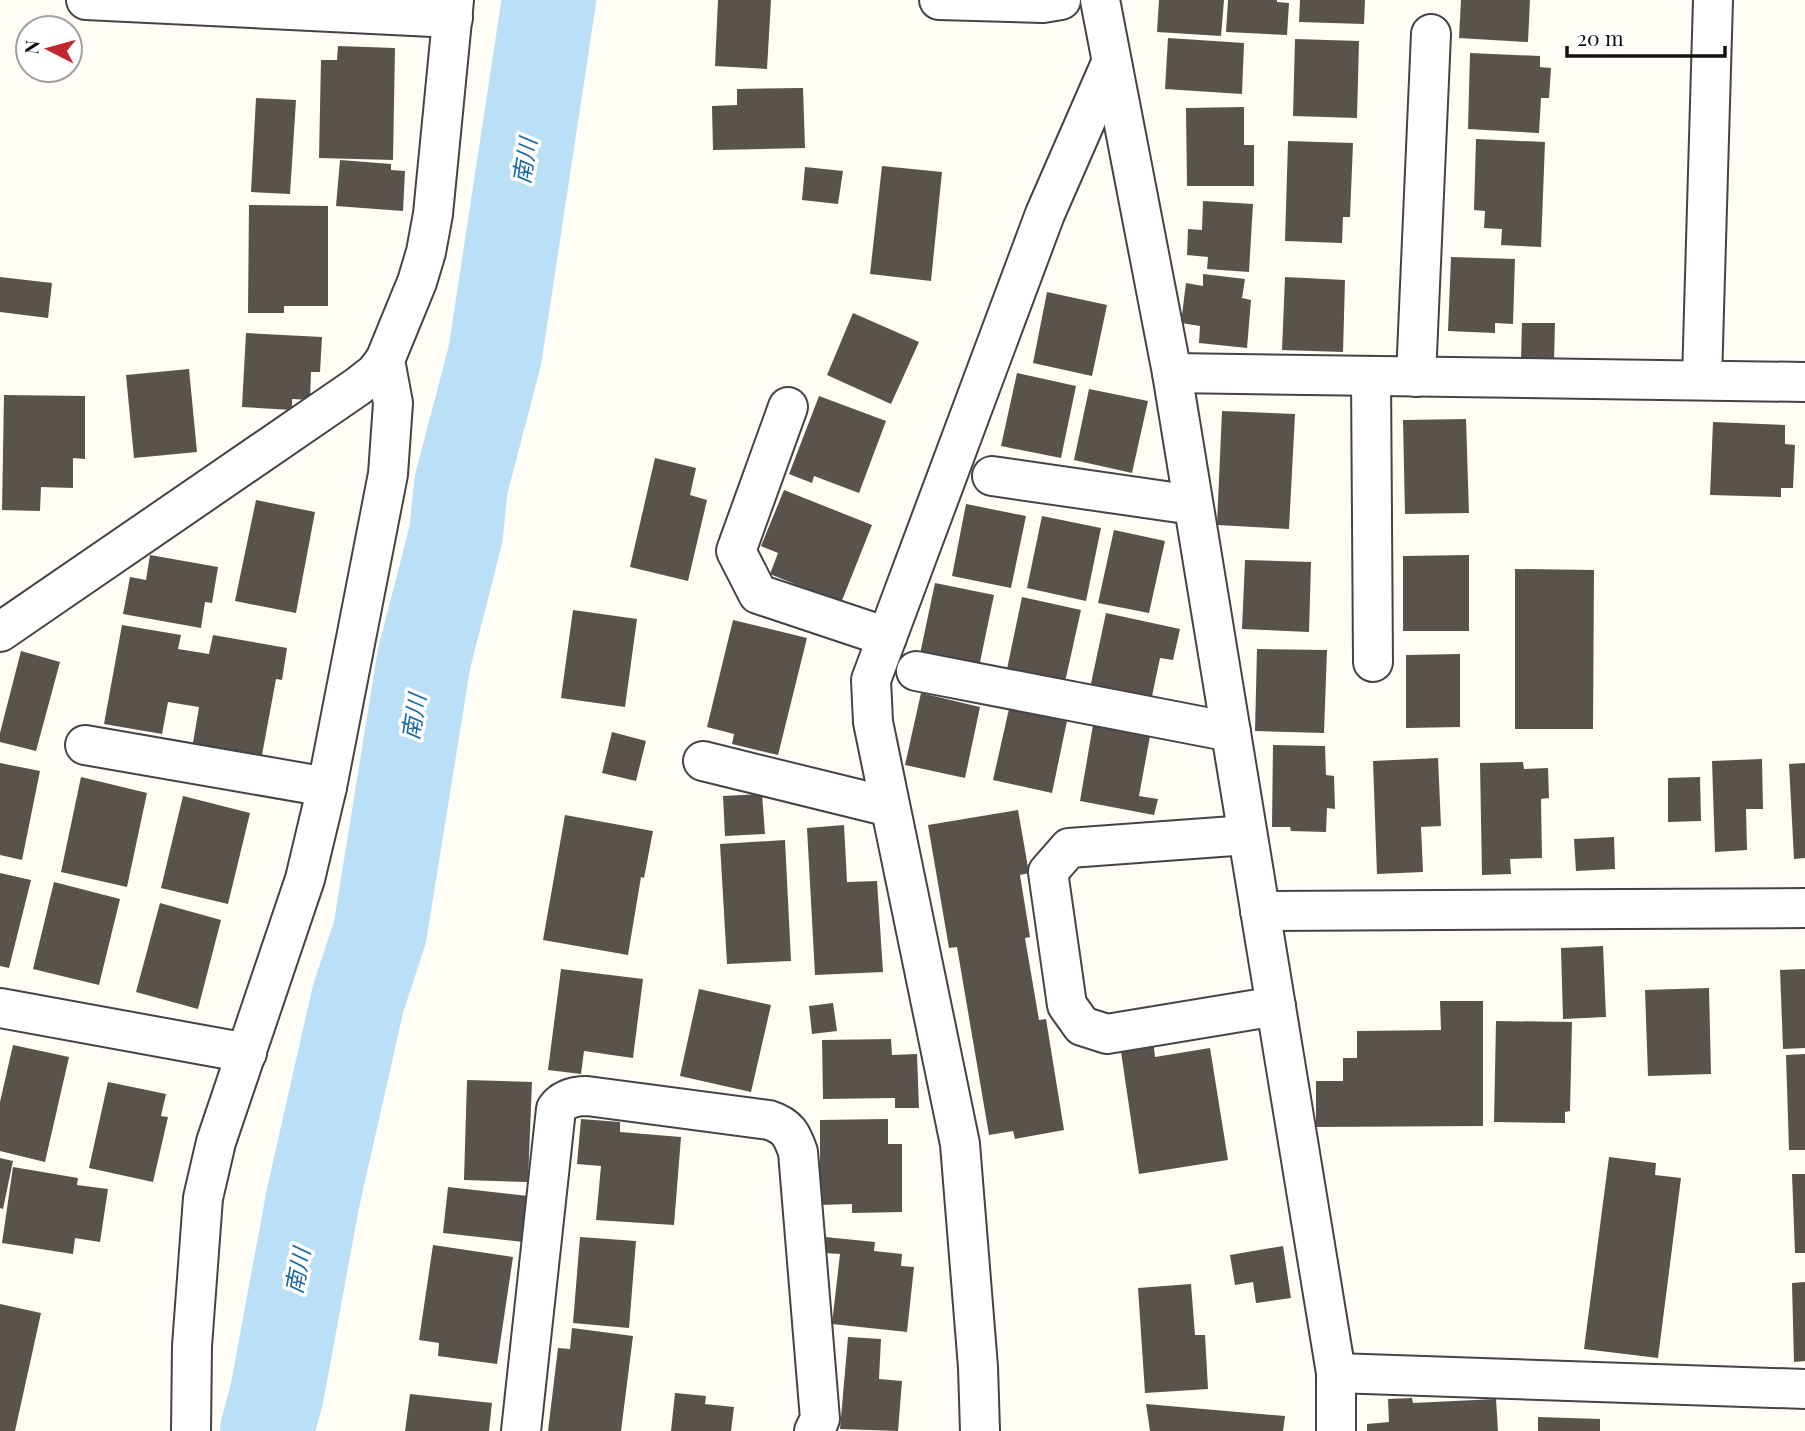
<svg xmlns="http://www.w3.org/2000/svg" width="1805" height="1431" font-family="'Playfair Display','Noto Sans JP',serif">
	<style>
		.lines { fill: none; stroke-linecap: round; stroke-linejoin: round }
		.river { stroke: #b9e0f7; stroke-width: 94 }
		.building { fill: #5a524d }
		.street-casing { stroke: #444; stroke-width: 42 }
		.street { stroke: #fff; stroke-width: 38 }
		.labels { text-anchor: middle; stroke-width: 7; stroke-linejoin: round; paint-order: stroke }
		.water-label { font-size: 23px; font-style: italic; fill: #1768a6; stroke: #fff }
	</style>
	<rect width="100%" height="100%" fill="#fffdf5"/>
	<g class="lines">
		<path class="river" d="M267 1431 277 1393 313 1198 358 999 380 932 424 659 456 534 461 485 495 355 549 0"/>
	</g>
	<g class="building">
		<path d="M718 0H771L767 69 715 66Z"/>
		<path d="M1159 0H1224L1221 36 1157 32Z"/>
		<path d="M1228 0H1277V2L1289 3 1287 35 1226 32Z"/>
		<path d="M1300 0H1365L1364 24 1299 22Z"/>
		<path d="M1461 0H1530L1528 42 1459 38Z"/>
		<path d="M1168 38 1244 43 1242 94 1165 89Z"/>
		<path d="M1295 39 1359 41 1357 118 1293 116Z"/>
		<path d="M338 46 395 48 393 160 319 158 321 60H337Z"/>
		<path d="M1470 53 1540 56V67L1551 68 1549 98H1541L1539 133 1468 129Z"/>
		<path d="M803 88 805 148 713 150 712 106 737 105V89Z"/>
		<path d="M256 98 296 100 290 194 251 192Z"/>
		<path d="M1244 107V145H1254V186H1187L1186 108Z"/>
		<path d="M1476 139 1545 142 1541 247 1501 245 1502 229 1484 228 1485 211 1474 210Z"/>
		<path d="M1288 141 1353 143 1350 217H1343L1342 243 1285 241Z"/>
		<path d="M340 160 391 164V170L405 171 403 211 336 206Z"/>
		<path d="M882 166 942 172 931 281 870 274Z"/>
		<path d="M805 167 843 171 838 204 802 200Z"/>
		<path d="M1203 201 1253 204 1249 272 1207 269 1208 257 1187 255 1188 229 1202 230Z"/>
		<path d="M249 205 328 206V306H284V313H248Z"/>
		<path d="M1451 257 1515 259 1513 324 1495 323V333L1448 331Z"/>
		<path d="M1203 274 1245 279 1242 298 1251 300 1247 348 1199 343 1200 326 1181 323 1186 283 1203 286Z"/>
		<path d="M0 277 52 283 48 318 0 312Z"/>
		<path d="M1285 277 1345 280 1343 352 1282 350Z"/>
		<path d="M1047 292 1107 305 1092 376 1033 363Z"/>
		<path d="M853 313 919 342 891 404 827 375Z"/>
		<path d="M1522 323H1555L1554 360 1521 359Z"/>
		<path d="M246 333 322 337 320 372H311L310 400 292 399V410L242 407Z"/>
		<path d="M189 369 197 452 134 458 126 375Z"/>
		<path d="M1017 373 1076 386 1061 458 1001 446Z"/>
		<path d="M1089 389 1148 401 1132 473 1074 460Z"/>
		<path d="M4 395 85 396V459L73 458V488L41 487 40 511 2 510Z"/>
		<path d="M819 396 886 421 859 493 814 476 812 483 789 474Z"/>
		<path d="M1222 411 1295 414 1289 529 1217 525Z"/>
		<path d="M1466 419 1469 513 1405 514 1403 420Z"/>
		<path d="M1713 422 1785 425V444L1795 445 1793 488H1781V497L1710 495Z"/>
		<path d="M655 458 696 468 690 495 707 500 688 581 630 567Z"/>
		<path d="M784 490 872 525 841 603 770 574 778 553 761 546Z"/>
		<path d="M256 500 315 512 296 613 235 601Z"/>
		<path d="M966 504 1026 516 1011 588 952 576Z"/>
		<path d="M1042 516 1101 528 1086 601 1027 588Z"/>
		<path d="M1114 530 1165 541 1149 613 1098 603Z"/>
		<path d="M150 555 218 567 212 603 205 602 201 628 123 614 130 577 146 580Z"/>
		<path d="M1469 555V631H1403V556Z"/>
		<path d="M1245 560 1311 562 1309 632 1242 629Z"/>
		<path d="M1515 569 1594 570 1593 729H1515Z"/>
		<path d="M935 583 994 595 979 667 920 654Z"/>
		<path d="M1022 597 1081 610 1065 682 1007 669Z"/>
		<path d="M573 610 637 619 625 707 561 698Z"/>
		<path d="M1106 613 1180 629 1173 660 1160 658 1151 701 1090 688Z"/>
		<path d="M733 620 807 638 778 755 732 744 734 734 707 727Z"/>
		<path d="M122 625 181 635 178 649 209 654 213 635 287 648 282 680 276 679 262 755 193 743 199 707 168 702 162 734 104 724Z"/>
		<path d="M1257 649 1327 650 1324 733 1255 731Z"/>
		<path d="M21 651 60 662 36 751 0 742V733Z"/>
		<path d="M1460 654V727L1406 728V655Z"/>
		<path d="M921 693 980 707 965 778 905 765Z"/>
		<path d="M1009 709 1067 721 1052 793 993 780Z"/>
		<path d="M1093 725 1150 736 1139 796 1158 799 1154 815 1080 801Z"/>
		<path d="M612 732 646 741 636 781 602 773Z"/>
		<path d="M1273 745 1325 746 1326 775 1334 776 1335 809 1327 808 1326 832 1291 831 1290 827H1272Z"/>
		<path d="M1438 758 1441 826 1421 827 1423 872 1377 874 1373 761Z"/>
		<path d="M1762 759 1763 809H1746L1747 850 1715 852 1712 761Z"/>
		<path d="M1523 762 1524 769 1548 768 1549 798 1541 799 1542 858 1510 859 1511 874 1482 875 1480 763Z"/>
		<path d="M0 763 40 771 22 860 0 855Z"/>
		<path d="M1805 763V858L1794 859 1789 764Z"/>
		<path d="M81 777 147 793 127 887 61 872Z"/>
		<path d="M1700 777 1701 821 1668 822V778Z"/>
		<path d="M762 794 765 834 725 836 723 796Z"/>
		<path d="M183 796 250 813 228 904 161 888Z"/>
		<path d="M1018 810 1029 873 1020 875 1030 937 1025 938 1039 1020 1046 1019 1064 1130 1015 1139 1013 1131 989 1135 957 947 949 948 928 825Z"/>
		<path d="M565 815 653 831 644 878 641 877 628 955 543 940Z"/>
		<path d="M844 825 847 882 877 881 883 972 815 975 807 828Z"/>
		<path d="M1614 837 1615 869 1576 871 1574 839Z"/>
		<path d="M785 840 791 961 727 964 720 844Z"/>
		<path d="M0 873 31 880 9 968 0 966Z"/>
		<path d="M54 882 120 899 99 985 33 969Z"/>
		<path d="M160 903 221 920 198 1009 136 992Z"/>
		<path d="M1603 946 1606 1017 1563 1019 1561 948Z"/>
		<path d="M561 969 643 979 633 1058 584 1051 581 1074 548 1070Z"/>
		<path d="M1805 969V1048L1783 1049 1780 970Z"/>
		<path d="M1709 988 1711 1074 1648 1076 1645 990Z"/>
		<path d="M699 989 771 1005 751 1092 680 1076Z"/>
		<path d="M1440 1001H1483V1126L1316 1127V1081H1343V1058H1357V1031L1441 1030Z"/>
		<path d="M833 1003 837 1031 812 1034 809 1006Z"/>
		<path d="M1496 1021 1572 1022 1570 1111 1565 1112V1123L1494 1122Z"/>
		<path d="M891 1039 892 1055 917 1054 919 1108H895V1098L823 1099 822 1040Z"/>
		<path d="M1153 1039 1155 1057 1210 1048 1228 1160 1139 1174 1120 1045Z"/>
		<path d="M13 1045 69 1057 45 1162 0 1151V1102Z"/>
		<path d="M1805 1054V1150H1789L1786 1055Z"/>
		<path d="M467 1080 532 1082 528 1182 464 1180Z"/>
		<path d="M108 1082 166 1094 161 1116 168 1117 153 1182 89 1168Z"/>
		<path d="M581 1119 620 1122V1132L681 1137 674 1225 596 1220 601 1166 577 1164Z"/>
		<path d="M888 1119V1144H902V1212L852 1213V1204L820 1205V1120Z"/>
		<path d="M1609 1157 1656 1163 1655 1175 1681 1178 1658 1358 1584 1349Z"/>
		<path d="M0 1158 13 1161 3 1209 0 1208Z"/>
		<path d="M13 1167 78 1178 77 1185 108 1189 100 1242 75 1238 73 1254 2 1243Z"/>
		<path d="M1792 1174H1805V1253H1795Z"/>
		<path d="M448 1187 528 1196 523 1242 443 1233Z"/>
		<path d="M580 1237 636 1241 629 1328 573 1323Z"/>
		<path d="M825 1237 875 1242 874 1251 902 1254 901 1266 914 1267 907 1332 832 1324 840 1254 824 1253Z"/>
		<path d="M433 1245 513 1257 497 1364 438 1356 439 1343 419 1340Z"/>
		<path d="M1283 1246 1291 1298 1256 1303 1253 1282 1235 1285 1230 1255Z"/>
		<path d="M1805 1282V1361L1794 1362 1792 1283Z"/>
		<path d="M1191 1284 1195 1335H1205L1208 1389 1145 1393 1138 1288Z"/>
		<path d="M0 1304 41 1313 15 1431H0Z"/>
		<path d="M572 1328 633 1336 621 1431H548L558 1348 570 1349Z"/>
		<path d="M848 1337 881 1339 879 1379 902 1381 898 1431 840 1429Z"/>
		<path d="M675 1393 706 1396 705 1404 734 1407 731 1431H671Z"/>
		<path d="M410 1394 492 1403 489 1431H405Z"/>
		<path d="M1412 1398 1413 1403 1496 1399 1498 1431H1367V1424L1389 1422 1388 1399Z"/>
		<path d="M1146 1404 1285 1416 1283 1431H1150Z"/>
		<path d="M1538 1417 1600 1419V1431H1538Z"/>
	</g>
	<g class="lines">
		<defs>
			<g id="street">
				<path d="M86 0 453 18"/>
				<path d="M939 0 1043 3 1061 0"/>
				<path d="M1100 0 1172 373 1336 1373V1431"/>
				<path d="M1172 373 1805 382"/>
				<path d="M1371 376 1373 662"/>
				<path d="M1416 377 1431 34"/>
				<path d="M1702 380 1713 0"/>
				<path d="M788 407 736 551 758 594 887 637"/>
				<path d="M992 476 1193 505"/>
				<path d="M0 632 357 387 375 373 385 360"/>
				<path d="M916 671 1231 732"/>
				<path d="M85 745 327 787"/>
				<path d="M703 761 890 807"/>
				<path d="M1247 835 1069 848 1048 872 1067 1005 1082 1026 1107 1034 1276 1006"/>
				<path d="M1260 911 1805 908"/>
				<path d="M0 1008 247 1053"/>
				<path d="M1336 1373 1805 1389"/>
				<path d="M191 1431 192 1346 203 1198 216 1142 305 879 327 787 388 474 393 403 385 360 417 282 426 252 433 214 454 0"/>
				<path d="M521 1431 556 1109C563 1099 575 1096 587 1096L769 1120C788 1126 792 1135 798 1152L820 1419 814 1431"/>
				<path d="M980 1431 978 1367 960 1144 873 722 871 680 1045 214 1111 63"/>
			</g>
		</defs>
		<use href="#street" class="street-casing"/>
		<use href="#street" class="street"/>
	</g>
	<g class="labels">
		<g class="water-label">
			<text transform="translate(525 161) rotate(-81)" y="8">南川</text>
			<text transform="translate(414 717) rotate(-81)" y="8">南川</text>
			<text transform="translate(298 1271) rotate(-79)" y="8">南川</text>
		</g>
	</g>
	<g transform="translate(49 49) rotate(276)"><circle r="33" fill="#ffffff" stroke="#a0a0a0" stroke-width="2"/>
	<path d="M0-5L12 26L0 18L-12 26Z" fill="#c4262e"/>
	<text y="-10" font-size="19" font-weight="bold" text-anchor="middle" fill="#111111">N</text>
	</g>
	<path d="M1567 46v10h158v-10" fill="none" stroke="#111111" stroke-width="3.5"/>
	<text x="1577" y="46" font-size="21" fill="#111111" stroke="#ffffff" stroke-width="5" paint-order="stroke">20 m</text>
</svg>
